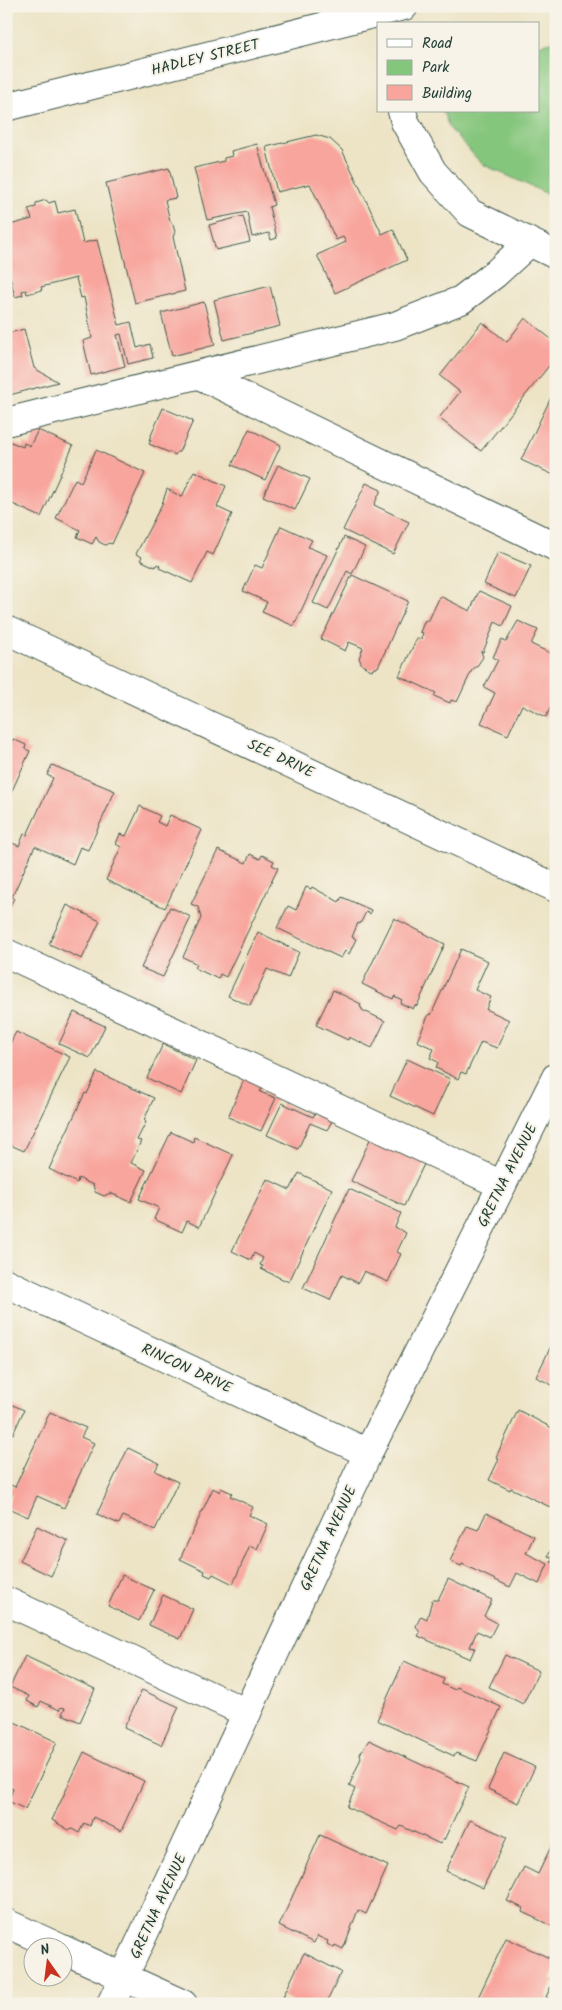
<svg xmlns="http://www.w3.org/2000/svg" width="562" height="2010" font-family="Kalam,sans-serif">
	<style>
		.green { fill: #85c67d; stroke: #528258 }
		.building { fill: #f8a59d }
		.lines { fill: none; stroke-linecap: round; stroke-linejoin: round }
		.minor-casing { stroke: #3e564a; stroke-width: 30 }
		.minor { stroke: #fff; stroke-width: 28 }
		.labels { text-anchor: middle; stroke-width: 4; stroke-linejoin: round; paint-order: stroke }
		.street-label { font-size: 15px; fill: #1f3d34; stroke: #f7f3e8 }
	</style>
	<rect width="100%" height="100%" fill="#f7f3e8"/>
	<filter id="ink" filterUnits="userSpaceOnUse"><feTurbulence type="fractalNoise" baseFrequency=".02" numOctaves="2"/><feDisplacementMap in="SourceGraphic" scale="10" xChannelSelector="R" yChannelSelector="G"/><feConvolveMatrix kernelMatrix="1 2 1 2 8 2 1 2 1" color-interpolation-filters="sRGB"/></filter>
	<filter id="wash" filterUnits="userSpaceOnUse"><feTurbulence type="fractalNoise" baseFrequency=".0096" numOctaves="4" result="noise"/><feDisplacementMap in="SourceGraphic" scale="20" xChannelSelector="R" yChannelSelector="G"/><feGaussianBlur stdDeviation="1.12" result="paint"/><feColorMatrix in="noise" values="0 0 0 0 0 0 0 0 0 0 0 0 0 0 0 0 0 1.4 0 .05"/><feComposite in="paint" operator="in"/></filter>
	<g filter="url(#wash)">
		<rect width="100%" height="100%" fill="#ede4c6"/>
		<path class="green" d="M556 41V198L482 164 449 128 443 111H538V45Z"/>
		<g id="blocks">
			<g class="building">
				<path d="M316 135 330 139 342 150 382 234 393 229 407 260 335 293 317 255 346 242 343 237 336 240 310 184 277 192 266 147Z"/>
				<path d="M257 144 274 205 269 207 277 238 271 240 269 233 252 237 247 212 207 220 194 168 224 161V158L232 156 231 151Z"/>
				<path d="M169 168 176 198 165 200 170 221 173 225 175 232 173 237 185 291 135 303 106 183Z"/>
				<path d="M46 200 49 203 55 201 58 213 75 209 83 243 97 240 119 325 131 322 137 348 150 344 153 358 128 364 121 334 117 335 125 366 91 375 83 341 92 338 84 297 81 298 76 278 41 287 42 290 27 294 26 290 22 291 23 295 15 297 9 272H6V226L32 219 28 209 36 207V203Z"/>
				<path d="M243 216 250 242 216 250 209 225Z"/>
				<path d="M270 286 280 326 224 340 214 300Z"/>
				<path d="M204 302 215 345 172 356 161 313Z"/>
				<path d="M525 318 556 343V357L481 451 439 418 460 392 440 376 482 322 507 342Z"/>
				<path d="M24 329 34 368 58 382 6 396V334Z"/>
				<path d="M556 387V476L521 460Z"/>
				<path d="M163 408 193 421 179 452H177L175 455 149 444 151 440H149Z"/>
				<path d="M249 429 281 445 265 480 232 465Z"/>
				<path d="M38 430 73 446 41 517 6 501V440L23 447 24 443 30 446Z"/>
				<path d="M96 450 145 473 112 544 109 543 105 545 99 542 96 537 92 544 77 537 80 530 56 518 75 479 81 482Z"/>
				<path d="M278 465 310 479 295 510 263 496Z"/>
				<path d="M194 471 226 486 217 507 232 514 213 555 207 552 192 583 159 568 160 566 157 564 155 567 140 560 142 557 136 554 162 504 167 489 182 497Z"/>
				<path d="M366 483 381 490 374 505 409 522 393 554 343 530Z"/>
				<path d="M281 526 312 540 308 547 327 555 294 626 262 612 267 602 243 591 255 565 262 568Z"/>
				<path d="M344 537 365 547 352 574 347 571 328 610 313 603Z"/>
				<path d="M498 552 531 566 516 598 484 584Z"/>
				<path d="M352 575 408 601 378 667 371 670 362 665 359 658 363 648 349 642 345 651 321 639Z"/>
				<path d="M479 591 512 606 503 626 495 622 483 652 481 651 483 657 477 666 472 670 457 702 451 700 450 703 434 696 436 693 399 676 417 638 421 639 423 633 420 632 425 620 428 622 440 596 470 611Z"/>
				<path d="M518 621 538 630 531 644 550 653 556 641V696L546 717 522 705 508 735 481 723 495 693 484 687 498 660 493 657 502 639 506 642Z"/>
				<path d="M13 739 26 745 25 749 30 751 6 804V740L11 742Z"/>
				<path d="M52 765 115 791 88 850 80 847 73 864 35 846 12 897 14 898 6 914V840L19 846 24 834 27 835 53 778 47 775Z"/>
				<path d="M140 806 160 816 157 822 165 826 170 815 202 830 165 908 106 880 121 847 116 844 120 834 126 836Z"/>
				<path d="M218 850 246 863 250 854 260 859 262 855 274 861 272 865 278 868 226 977 220 974 218 979 195 968 197 964 183 957 201 918 198 907 191 904Z"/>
				<path d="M306 887 311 889 312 887 339 902 342 897 371 910 370 914 366 912 360 924 358 923 352 937 356 939 349 954 345 951 341 958 277 928 288 906 296 910Z"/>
				<path d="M67 905 100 921 82 959 49 944Z"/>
				<path d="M170 907 191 917 163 977 141 968Z"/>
				<path d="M394 918 445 944 417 1006 415 1005 413 1009 400 1003 402 1000 394 996 393 999 362 984Z"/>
				<path d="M258 932 299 952 288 978 267 969 250 1006 228 996Z"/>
				<path d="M461 949 488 961 475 990 491 997 486 1009 509 1020 497 1048 481 1042 466 1074 461 1072 458 1079 436 1068 438 1062 430 1058 434 1049 417 1041 429 1014 431 1015Z"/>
				<path d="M333 990 361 1004 360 1007 362 1008V1010L385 1021 372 1048 349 1037 348 1040 316 1025Z"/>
				<path d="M74 1012 105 1026 90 1058 59 1044Z"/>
				<path d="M16 1032 70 1057 24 1151 6 1143V1051Z"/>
				<path d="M163 1044 196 1060 181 1094 147 1078Z"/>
				<path d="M407 1059 450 1079 433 1116 390 1096Z"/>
				<path d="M97 1072 154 1098 144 1120 146 1122 137 1140 141 1141 131 1163 146 1170 131 1202 110 1193 104 1196 95 1192 93 1185 78 1178 77 1183 49 1169 85 1093 87 1094Z"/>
				<path d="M246 1075 264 1083 260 1092 276 1098 261 1131 228 1117Z"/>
				<path d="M282 1103 313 1117 316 1112 333 1119 327 1130 310 1123 298 1149 267 1135Z"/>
				<path d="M171 1132 193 1142 194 1137 233 1155 199 1227 187 1221 182 1232 154 1219 159 1208 139 1199Z"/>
				<path d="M372 1135 426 1160 404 1206 351 1181Z"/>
				<path d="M299 1173 332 1189 289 1282 261 1269 263 1266 260 1265 263 1258 254 1253 251 1260 232 1251 267 1179 290 1190Z"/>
				<path d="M349 1189 401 1213 395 1227 406 1233 397 1252 401 1254 388 1282 364 1271 358 1283 342 1275 330 1300 303 1288Z"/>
				<path d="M556 1329V1387L536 1377 555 1338 553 1337Z"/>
				<path d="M6 1402 24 1410 13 1434 6 1431Z"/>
				<path d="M518 1410 556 1430V1510L511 1488 510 1490 489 1480 499 1459 496 1457Z"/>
				<path d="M50 1412 86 1428 81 1437 94 1443 64 1508 37 1496 28 1517 6 1507 12 1494 8 1493 11 1485 15 1487Z"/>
				<path d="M128 1448 159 1463 155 1471 178 1482 155 1530 123 1516 119 1524 97 1514Z"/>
				<path d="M213 1488 220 1492 221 1488 232 1493 230 1496 253 1507 249 1515 268 1524 257 1549 250 1545 233 1584 213 1574 211 1577 204 1574 205 1571 180 1559Z"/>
				<path d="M486 1513 534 1536 526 1553 548 1564 539 1584 517 1573 510 1587 462 1564 461 1566 450 1561 467 1526 478 1530Z"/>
				<path d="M37 1526 68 1541 51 1576 20 1561Z"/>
				<path d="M556 1540V1565L551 1562 553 1558 548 1556Z"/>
				<path d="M122 1575 154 1590 139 1621 108 1606Z"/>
				<path d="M448 1579 492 1600 484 1616 497 1623 490 1637 477 1631 470 1647 475 1648 470 1659 418 1636 420 1633 416 1626 421 1616 427 1619 432 1600H438Z"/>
				<path d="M163 1595 193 1609 180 1639 149 1625Z"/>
				<path d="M505 1655 539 1671 523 1704 489 1687Z"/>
				<path d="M25 1656 95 1689 80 1722 62 1714 65 1708 61 1707 59 1710 41 1701 38 1707 27 1701 29 1696 10 1687Z"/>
				<path d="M404 1661 444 1679 442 1684 455 1690 457 1687 501 1707 477 1761 456 1753 454 1756 377 1720Z"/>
				<path d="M142 1690 179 1707 161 1745 124 1728Z"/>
				<path d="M6 1718 57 1742 25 1809 8 1801 13 1789 6 1786Z"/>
				<path d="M369 1740 469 1787 444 1840 443 1839 440 1844 401 1826 398 1830 347 1807 355 1789 349 1786 361 1758 360 1754Z"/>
				<path d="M84 1752 144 1781 121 1831 93 1817 90 1826 84 1823 79 1833 72 1829 69 1830 52 1820Z"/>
				<path d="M504 1753 535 1767 518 1803 488 1789Z"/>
				<path d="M470 1820 507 1837 483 1888 446 1871Z"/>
				<path d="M320 1835 388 1866 366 1914 358 1910 343 1949 335 1945 334 1948 327 1944 328 1941 317 1936 314 1943 279 1926Z"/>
				<path d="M556 1836V1928L522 1912 523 1908 507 1901 524 1867 538 1874Z"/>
				<path d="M506 1938 556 1961V1966L550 1979 554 1980 546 1997 548 1998 546 2004H475Z"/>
				<path d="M304 1953 341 1972 326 2004H297L283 1997Z"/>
			</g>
		</g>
	</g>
	<g filter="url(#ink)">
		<use href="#blocks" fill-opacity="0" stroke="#3e564a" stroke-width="1"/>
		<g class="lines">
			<defs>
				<g id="minor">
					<path d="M6 107 404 6"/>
					<path d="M402 111 405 122 433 172 470 213 556 255"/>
					<path d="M199 375 556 547"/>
					<path d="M6 422 395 326 461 300 495 274 529 243"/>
					<path d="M6 630 556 888"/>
					<path d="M6 953 502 1185"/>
					<path d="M6 1283 368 1453"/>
					<path d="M6 1601 247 1713"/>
					<path d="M6 1923 60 1948"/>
					<path d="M62 1949 183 2004"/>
					<path d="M111 2004 368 1453 556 1077"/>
				</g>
			</defs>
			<use href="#minor" class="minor-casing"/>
			<use href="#minor" class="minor"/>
		</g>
	</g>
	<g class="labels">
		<g class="street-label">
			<text transform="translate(205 57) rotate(-14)" y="5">HADLEY STREET</text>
			<text transform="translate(281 758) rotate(25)" y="5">SEE DRIVE</text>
			<text transform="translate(507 1175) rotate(-63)" y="5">GRETNA AVENUE</text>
			<text transform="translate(187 1368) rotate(25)" y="5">RINCON DRIVE</text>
			<text transform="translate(328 1538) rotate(-65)" y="5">GRETNA AVENUE</text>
			<text transform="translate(158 1906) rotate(-65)" y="5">GRETNA AVENUE</text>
		</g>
	</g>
	<rect width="562" height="2010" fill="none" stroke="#f7f3e8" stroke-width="25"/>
	<rect x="377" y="22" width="162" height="90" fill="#f7f3e8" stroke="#a1aaa0"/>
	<rect x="387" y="39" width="25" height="8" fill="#ffffff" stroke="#a1aaa0"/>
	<text x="422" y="48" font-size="15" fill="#1f3d34">Road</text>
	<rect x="387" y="60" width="25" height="15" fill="#85c67d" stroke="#a1aaa0"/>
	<text x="422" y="72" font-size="15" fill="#1f3d34">Park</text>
	<rect x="387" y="85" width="25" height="15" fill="#f8a59d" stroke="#a1aaa0"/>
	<text x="422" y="98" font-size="15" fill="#1f3d34">Building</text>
	<g transform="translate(48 1962) rotate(346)"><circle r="24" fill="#f7f3e8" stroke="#a1aaa0"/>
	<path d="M0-4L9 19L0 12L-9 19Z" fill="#c8321e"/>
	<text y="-8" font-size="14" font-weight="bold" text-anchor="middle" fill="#1f3d34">N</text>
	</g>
</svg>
